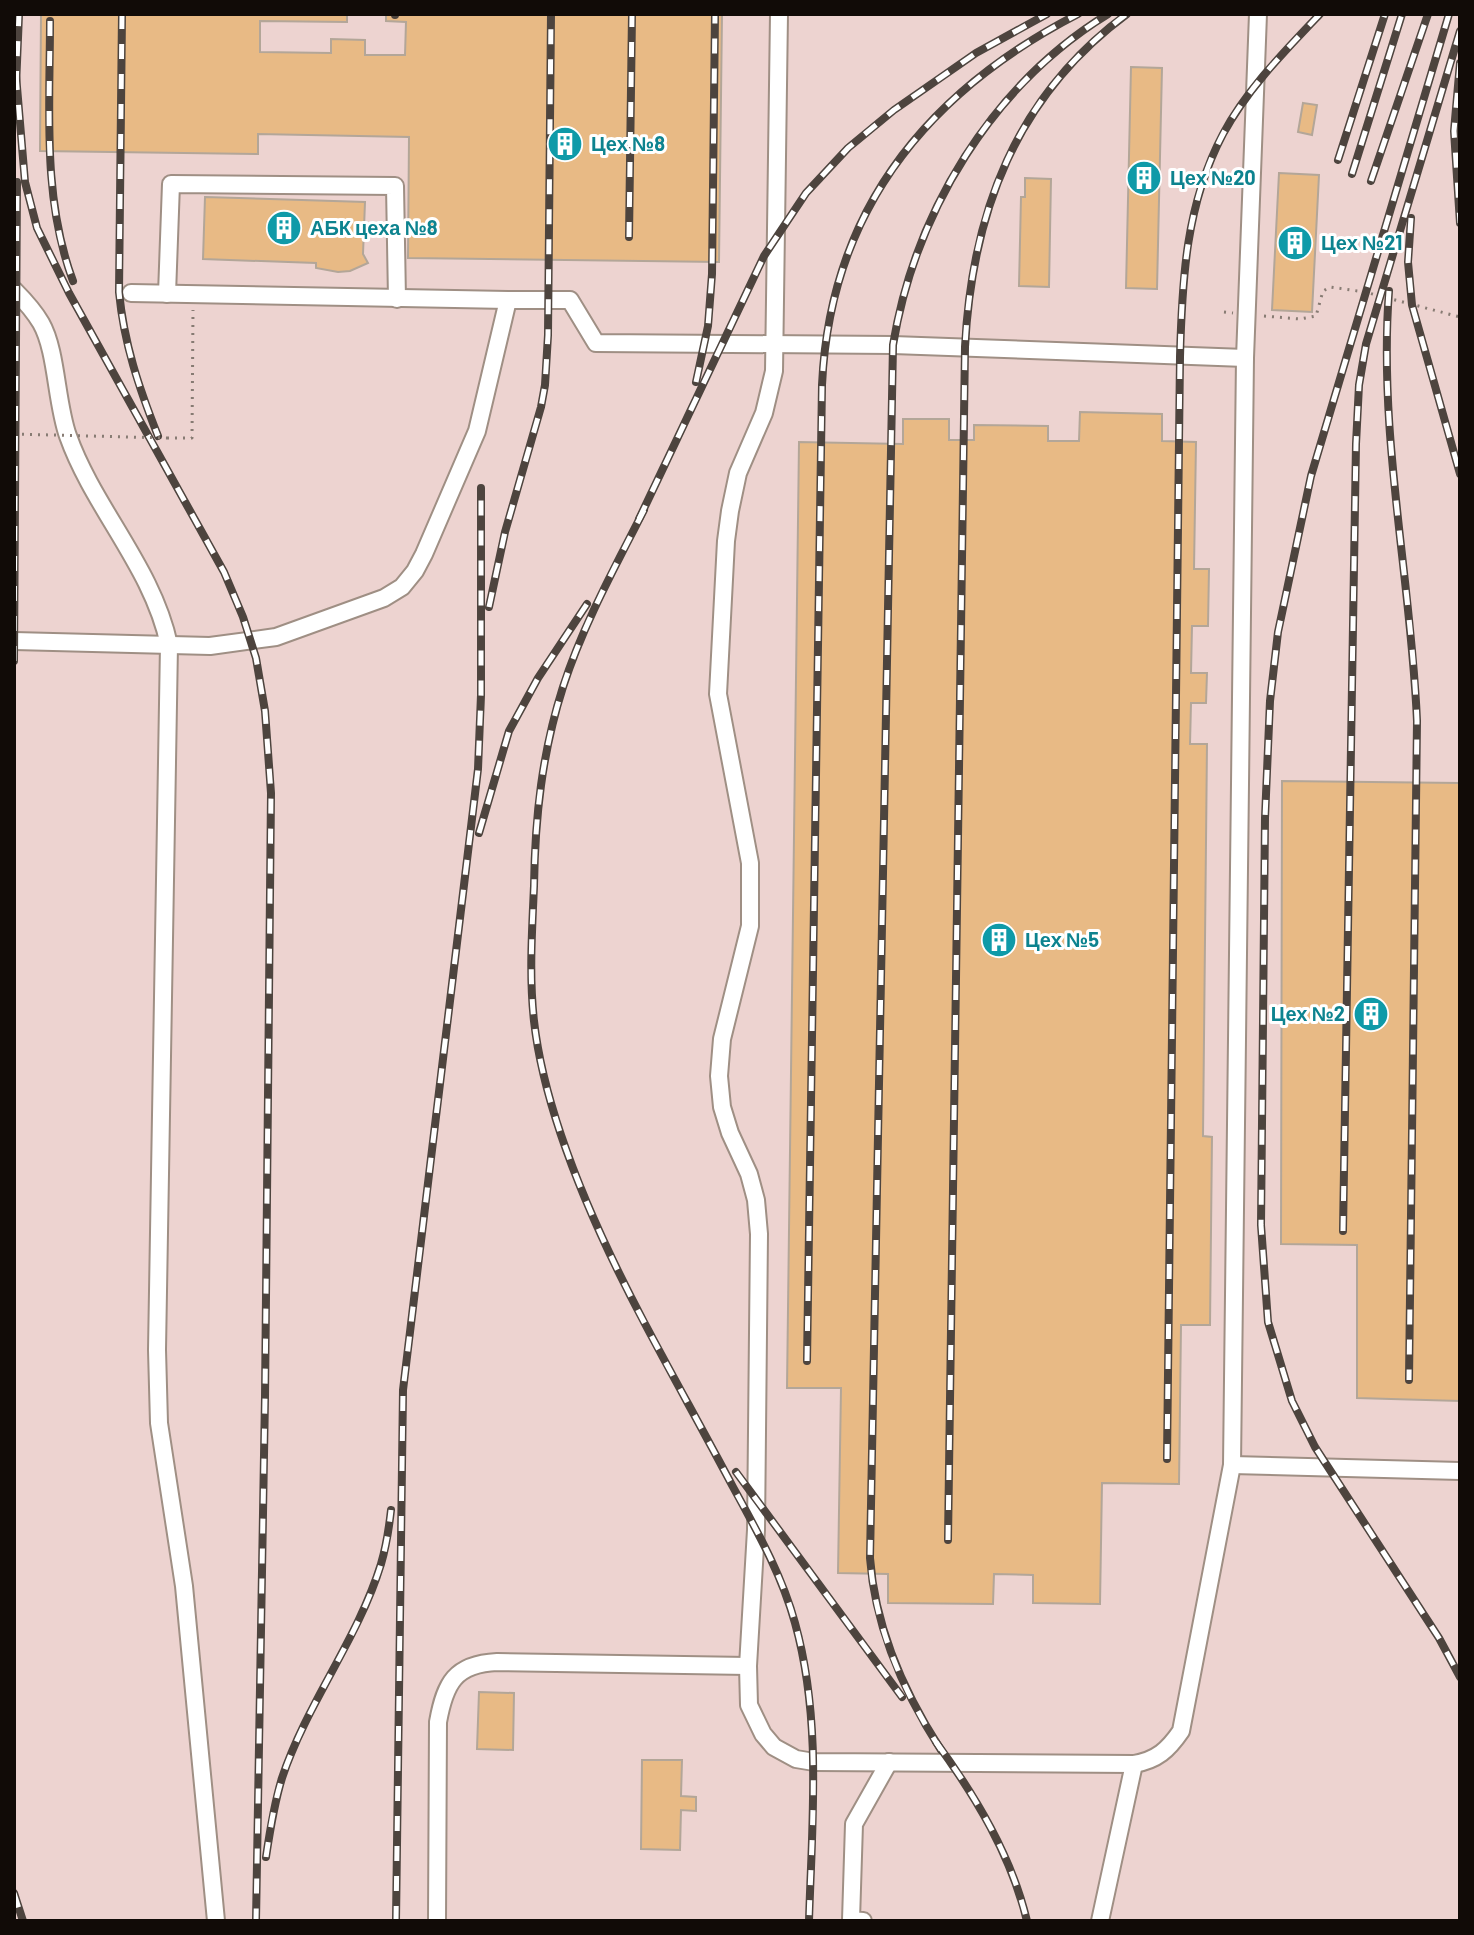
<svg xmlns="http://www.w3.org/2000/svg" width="1474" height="1935" font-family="Barlow,sans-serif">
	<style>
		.industrial { fill: #edd3d0 }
		.building { fill: #e8ba85; stroke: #b3a698; stroke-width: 2 }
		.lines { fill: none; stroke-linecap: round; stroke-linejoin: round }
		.minor-casing { stroke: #9f8f84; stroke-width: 20 }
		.path { stroke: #877b73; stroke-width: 3; stroke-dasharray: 2 6; stroke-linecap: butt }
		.minor { stroke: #fff; stroke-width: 16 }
		.rail-casing { stroke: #4d443e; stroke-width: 8 }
		.rail { stroke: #fff; stroke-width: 5; stroke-dasharray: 15; stroke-linecap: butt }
		.path-bridge { stroke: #877b73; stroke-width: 3; stroke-dasharray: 2 6; stroke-linecap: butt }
		.labels { text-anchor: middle; stroke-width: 6; stroke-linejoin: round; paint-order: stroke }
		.culture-label { font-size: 20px; font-weight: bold; fill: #0d838f; stroke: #fff; text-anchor: start }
	</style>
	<rect width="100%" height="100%" fill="#f2e0d4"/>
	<rect class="industrial" x="14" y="14" width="1446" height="1907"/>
	<g class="building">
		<path d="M41 14H347V22L260 21V52L331 53V39L365 40V55H405L406 22 386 21V14H722L719 262 408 258 409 137 258 134V154L40 151Z"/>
		<path d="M1131 67 1162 68 1157 289 1126 288Z"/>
		<path d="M1303 103 1317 105 1312 135 1298 132Z"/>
		<path d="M1279 173 1319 175 1312 312 1272 310Z"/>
		<path d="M1025 178 1051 179 1049 287 1019 286 1021 197H1025Z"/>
		<path d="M205 197 365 202 363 254 368 263 350 271 338 272 316 268V263L203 259Z"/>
		<path d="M1080 412 1162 414V441L1196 442 1194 569H1209L1208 626H1192L1191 673H1207L1206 703H1191L1190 744H1207L1203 1136 1212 1137 1210 1325H1181L1179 1484 1102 1483 1100 1604 1033 1603V1575L994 1574 993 1604 888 1603V1574L838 1573 841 1388H787L799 442 903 444V419H949V440H974V425L1048 426V441H1079Z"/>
		<path d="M1282 781 1460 783V1401L1357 1398V1245L1281 1244Z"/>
		<path d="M479 1692 514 1693 513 1750 477 1749Z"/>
		<path d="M642 1760H682L681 1796 696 1797V1811L681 1810 680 1850 641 1849Z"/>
	</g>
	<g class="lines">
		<defs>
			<g id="minor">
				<path d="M779 14 774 371 764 413 738 473 730 511 726 541 718 694 750 863V926L722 1039 719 1076 722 1107 730 1133 749 1174 756 1200 759 1234 756 1530 748 1666 749 1705 763 1734 774 1747 796 1759 814 1762 1134 1764C1157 1760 1168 1750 1181 1731L1232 1465 1245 358 1258 14"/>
				<path d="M14 290C24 300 34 311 41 323 57 351 56 403 68 436 94 509 153 568 169 645L157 1350 159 1423 184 1586 216 1921"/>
				<path d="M131 293 508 300"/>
				<path d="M167 294 171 184 395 186 397 299"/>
				<path d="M14 641 210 646 276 637 384 598 402 587 415 571 424 554 477 431 508 300H570L596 343 893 345 1245 358"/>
				<path d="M1232 1465 1460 1471"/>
				<path d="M437 1921 438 1722C445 1683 455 1664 497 1662L748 1666"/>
				<path d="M863 1921 851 1920 854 1824 889 1762"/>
				<path d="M1100 1921 1134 1764"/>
			</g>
		</defs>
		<use href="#minor" class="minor-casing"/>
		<g class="path">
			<path d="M1224 312 1233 313"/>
			<path d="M1264 316 1300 319 1316 316 1323 291 1330 287 1365 292 1460 317"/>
			<path d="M167 438H192L193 310"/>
		</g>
		<use href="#minor" class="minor"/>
		<defs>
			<g id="rail">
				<path d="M122 14 119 292C124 344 139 388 158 436"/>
				<path d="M1449 14 1311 476 1278 632 1270 701 1265 818 1261 1225 1268 1322 1292 1401 1315 1447 1439 1638 1460 1677"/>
				<path d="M395 15V14"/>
				<path d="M50 21C50 108 42 198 73 281"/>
				<path d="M1460 63 1454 131 1460 223"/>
				<path d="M16 75 25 182 37 228 69 293 224 572 243 617 256 658 265 711 271 793 265 1397 256 1921"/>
				<path d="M16 86 19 14"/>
				<path d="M1338 160 1385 14"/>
				<path d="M1352 174 1402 14"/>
				<path d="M1371 181 1428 14"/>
				<path d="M1411 218 1408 262 1412 305 1460 474"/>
				<path d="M629 237 632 14"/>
				<path d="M1389 291C1378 435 1411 578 1417 721L1409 1380"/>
				<path d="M696 382 708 326 712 274 715 14"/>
				<path d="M644 510C615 567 583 625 563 687 542 753 535 817 534 886 532 931 529 976 534 1021 545 1119 598 1235 644 1322 673 1377 704 1432 733 1487 757 1531 782 1575 795 1623 822 1720 812 1821 809 1921"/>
				<path d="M639 519 764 256 806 193 848 148 894 110 976 53 1047 14"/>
				<path d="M489 607 505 532 541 407 545 385 548 335 551 14"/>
				<path d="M14 661 17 182"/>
				<path d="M479 833 509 731 538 678 587 604"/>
				<path d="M1343 1231 1356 444 1359 385 1366 344 1460 31"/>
				<path d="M807 1361 822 385C830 211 927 92 1078 14"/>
				<path d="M1167 1459 1180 357C1182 279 1186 204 1223 134 1247 89 1285 51 1320 14"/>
				<path d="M736 1472 902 1697"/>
				<path d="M948 1540 965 347C972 212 1016 96 1127 14"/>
				<path d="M936 1742C976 1797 1011 1855 1027 1921"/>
				<path d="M941 1750C903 1691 875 1628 870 1558L893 345C915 212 992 85 1108 14"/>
				<path d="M266 1857C270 1830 274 1804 282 1778 307 1703 358 1639 381 1564 386 1547 389 1528 391 1510"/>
				<path d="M14 1893 23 1921"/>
				<path d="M396 1921 403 1390 478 769 481 695V488"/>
			</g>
		</defs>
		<use href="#rail" class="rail-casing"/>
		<use href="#rail" class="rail"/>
		<path class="path-bridge" d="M14 434 167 438"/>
	</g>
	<defs>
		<symbol id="building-disc" viewBox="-11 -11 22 22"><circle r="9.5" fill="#0f9aa8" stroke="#fff"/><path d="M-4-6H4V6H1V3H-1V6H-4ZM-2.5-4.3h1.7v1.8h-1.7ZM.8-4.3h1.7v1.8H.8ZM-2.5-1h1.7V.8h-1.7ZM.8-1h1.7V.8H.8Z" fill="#fff"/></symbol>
	</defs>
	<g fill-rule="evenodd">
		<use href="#building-disc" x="545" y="124" width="40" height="40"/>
		<use href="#building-disc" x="1124" y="158" width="40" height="40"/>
		<use href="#building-disc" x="264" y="208" width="40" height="40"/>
		<use href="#building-disc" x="1275" y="223" width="40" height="40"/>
		<use href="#building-disc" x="979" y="920" width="40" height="40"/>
		<use href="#building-disc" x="1351" y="994" width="40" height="40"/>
	</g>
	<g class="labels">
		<g class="culture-label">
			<text x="591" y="151">Цех №8</text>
			<text x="1170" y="185">Цех №20</text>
			<text x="310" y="235">АБК цеха №8</text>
			<text x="1321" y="250">Цех №21</text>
			<text x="1025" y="947">Цех №5</text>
			<text x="1345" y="1021" text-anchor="end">Цех №2</text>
		</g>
	</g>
	<rect width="1474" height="1935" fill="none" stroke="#110b07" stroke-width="32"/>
</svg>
